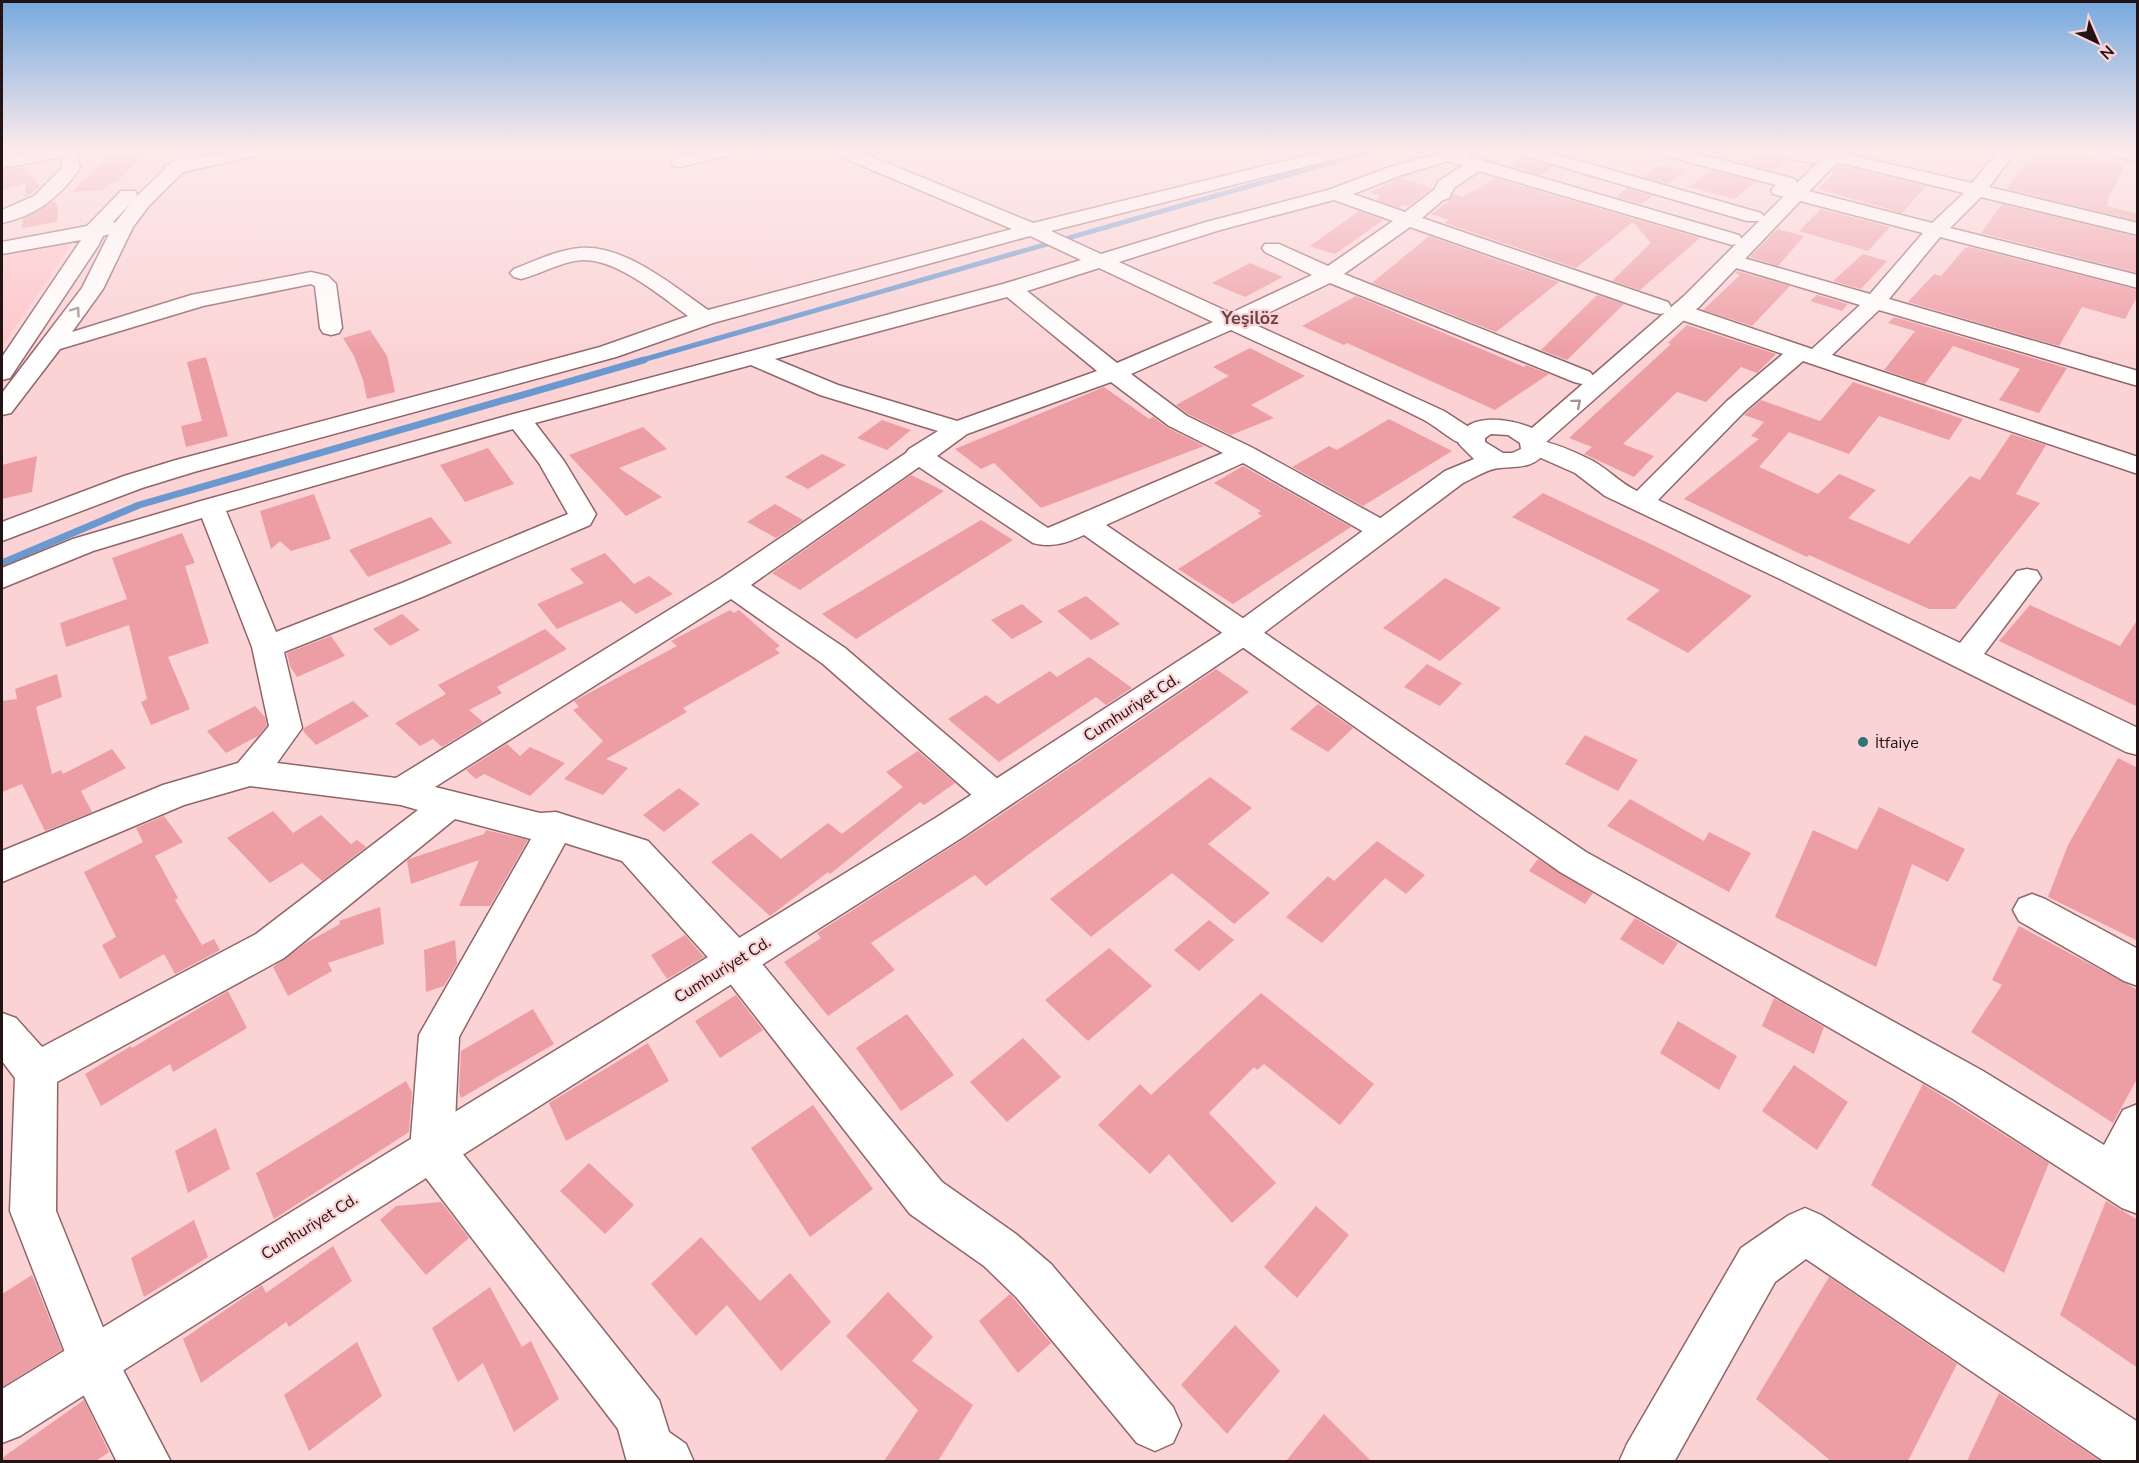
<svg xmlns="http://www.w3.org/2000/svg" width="2139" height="1463" font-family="'Nunito Sans',sans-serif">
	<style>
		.built { fill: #fec4c8 }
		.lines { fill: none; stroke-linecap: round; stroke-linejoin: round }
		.stream-far1 { stroke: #6b98cf; stroke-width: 5 }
		.stream { stroke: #6b98cf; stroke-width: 7 }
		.building { fill: #ed9da4 }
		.minor-casing { stroke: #906568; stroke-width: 3 }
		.major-casing { stroke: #906568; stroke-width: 3 }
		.minor { fill: #fff; fill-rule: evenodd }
		.major { fill: #fff; fill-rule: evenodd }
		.oneway { stroke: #9c9596 }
		.poi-dot { fill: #2c7675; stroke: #fbd3d5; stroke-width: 2 }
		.labels { text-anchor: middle; stroke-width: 4.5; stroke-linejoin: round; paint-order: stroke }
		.street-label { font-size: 16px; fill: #241315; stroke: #fbd3d5 }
		.poi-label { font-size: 16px; fill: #241315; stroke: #fbd3d5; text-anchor: start }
		.far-district-label { font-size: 18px; font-weight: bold; fill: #6b4246; stroke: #fbd3d5 }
	</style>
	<rect width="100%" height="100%" fill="#fbd3d5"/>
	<path class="built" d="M76 238 2 346V252Z"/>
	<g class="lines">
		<path class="stream-far1" d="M639 361 1372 151"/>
		<path class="stream" d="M2 563 139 505 644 360"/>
	</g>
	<g class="building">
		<path d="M114 151H147L117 182H112L103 190 72 192Z"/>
		<path d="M1757 151 1772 154 1776 157 1787 160 1772 171 1742 163Z"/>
		<path d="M2033 151H2059L2125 165 2107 202H2109L2107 206 2138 214V221L2007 189Z"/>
		<path d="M1523 158 1552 167 1540 175 1513 167 1516 165 1513 164Z"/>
		<path d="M1659 165 1685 172 1668 184 1643 177Z"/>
		<path d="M1838 165 1926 186 1902 213 1818 189 1834 173 1831 172Z"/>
		<path d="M23 167 40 186 25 198 26 183 2 190V170Z"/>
		<path d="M1712 170 1757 182 1734 199 1689 187Z"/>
		<path d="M1401 178 1433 188 1409 206 1403 205 1399 208 1376 200 1381 196 1369 192Z"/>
		<path d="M1495 178 1700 238 1640 290 1612 281 1651 243 1633 222 1576 268 1445 223 1449 220 1431 214 1450 200 1453 194 1463 197Z"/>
		<path d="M1627 188 1653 196 1641 204 1616 197Z"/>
		<path d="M53 201 58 206 57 222 22 228 23 219Z"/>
		<path d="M2002 204 2138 237V273L1981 233Z"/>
		<path d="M1821 209 1890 227 1868 251 1799 231Z"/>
		<path d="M1359 211 1383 220 1335 254 1310 246Z"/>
		<path d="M1777 229 1804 236 1778 266 1750 257Z"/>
		<path d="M1429 236 1559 282 1496 332 1372 283Z"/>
		<path d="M1970 247 2138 290V295L2125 319 2082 307 2059 346 1908 302 1934 274 1941 276 1965 248Z"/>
		<path d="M1863 254 1887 261 1861 289 1833 281Z"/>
		<path d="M1250 263 1283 277 1245 297 1212 283Z"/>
		<path d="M1737 271 1790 286 1752 326 1703 310 1740 275 1735 273Z"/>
		<path d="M1597 295 1624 304 1567 360 1541 350Z"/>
		<path d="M1817 295 1848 304 1842 311 1810 301Z"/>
		<path d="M1356 296 1524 367 1526 365 1549 374 1495 410 1347 343 1344 345 1302 326Z"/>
		<path d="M1894 317 2067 368 2039 413 1999 400 2020 369 1953 346 1925 384 1884 370 1915 331 1888 323Z"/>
		<path d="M1687 325 1776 354 1757 373 1741 367 1706 402 1677 392 1623 444 1654 456 1634 477 1584 454 1592 447 1569 438 1671 344 1668 343Z"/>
		<path d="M370 330 387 356 395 392 367 399 363 380 354 356 343 338Z"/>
		<path d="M1250 348 1305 376 1251 405 1274 418 1231 435 1188 414 1176 405 1229 376 1213 367Z"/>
		<path d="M206 357 228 436 186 447 181 426 202 421 187 362Z"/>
		<path d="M1853 382 1963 419 1949 440 1879 416 1849 454 1789 432 1759 467 1818 494 1839 474 1876 490 1848 518 1909 544 1970 476 1980 480 2011 434 2046 445 2016 494 2040 503 1955 609H1929L1809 555 1807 557 1684 499 1759 439 1751 436 1764 422 1744 415 1761 400 1820 421Z"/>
		<path d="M1104 387 1149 419 1153 417 1168 428 1204 446 1041 508 994 463 981 469 955 449Z"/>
		<path d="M1389 419 1452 451 1363 506 1292 467 1329 446 1337 450Z"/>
		<path d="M882 420 911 430 887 450 857 438Z"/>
		<path d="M643 427 667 449 619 468 662 497 626 516 569 455Z"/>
		<path d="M488 448 514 484 465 502 440 465Z"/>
		<path d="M822 454 846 465 808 489 785 477Z"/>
		<path d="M37 456 32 492 2 499V465Z"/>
		<path d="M1243 466 1351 527 1233 604 1178 569 1262 516 1257 513 1261 511 1214 483Z"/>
		<path d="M911 475 944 491 800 590 772 573Z"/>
		<path d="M1543 493 1661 549 1752 596 1688 653 1626 619 1660 590 1512 517Z"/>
		<path d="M314 494 331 539 291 551 280 541 271 549 260 511Z"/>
		<path d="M775 504 803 520 776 538 747 522Z"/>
		<path d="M431 517 452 543 368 577 349 550Z"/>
		<path d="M981 520 1013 540 856 639 822 614Z"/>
		<path d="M182 533 195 563 185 566 209 643 168 657 190 709 151 725 141 702 147 699 129 625 66 647 60 623 127 599 112 558Z"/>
		<path d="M605 553 634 584 649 576 673 594 636 614 621 601 557 629 537 604 584 583 570 569Z"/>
		<path d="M1445 578 1501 608 1440 661 1383 628Z"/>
		<path d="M1086 596 1120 624 1091 640 1057 611Z"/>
		<path d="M1022 604 1043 622 1012 639 991 620Z"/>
		<path d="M2030 605 2120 646 2138 619V707L1999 641Z"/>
		<path d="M730 610 734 613 739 610 780 646 775 649 780 653 683 708 687 712 606 759 628 768 603 795 564 779 603 741 573 710 579 707 574 701 677 646 671 641Z"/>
		<path d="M402 614 420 630 390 646 373 629Z"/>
		<path d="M545 629 567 649 497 687 502 693 469 710 483 722 442 747 433 739 420 746 395 723 446 694 438 685Z"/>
		<path d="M331 636 345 656 297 677 290 666 287 653Z"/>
		<path d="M1089 657 1132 688 1106 705 1096 697 999 762 948 719 986 695 998 704 1050 671 1057 677Z"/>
		<path d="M1427 664 1462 683 1440 706 1404 687Z"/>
		<path d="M1216 669 1249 692 986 886 975 875 871 943 895 970 828 1016 784 962 821 938 817 933 984 826Z"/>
		<path d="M57 674 62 697 36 707 52 774 61 770 63 774 112 749 126 768 81 791 92 812 45 831 22 784 2 792V701L17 699 15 689Z"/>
		<path d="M353 701 369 716 316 745 303 731 304 728Z"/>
		<path d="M1318 704 1353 728 1328 752 1290 729Z"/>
		<path d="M255 706 265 717 267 725 258 736 226 753 207 731Z"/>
		<path d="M1585 735 1638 760 1618 791 1565 764Z"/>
		<path d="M507 744 520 756 530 747 565 763 530 796 484 774 476 779 466 770Z"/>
		<path d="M918 751 955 783 924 805 920 802 830 874 828 872 770 916 711 862 751 833 781 859 828 823 842 834 903 787 886 772Z"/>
		<path d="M2118 758 2138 768V941L2048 897 2068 845Z"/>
		<path d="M1210 777 1252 808 1208 844 1270 893 1234 924 1172 873 1091 937 1050 899Z"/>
		<path d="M679 788 700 804 664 832 643 815Z"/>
		<path d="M1630 799 1704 841 1709 832 1751 853 1729 892 1607 826Z"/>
		<path d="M1879 807 1965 849 1948 882 1912 864 1876 967 1775 917 1813 830 1857 850Z"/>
		<path d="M273 811 293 833 321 815 351 844 357 840 366 847 322 881 302 863 270 883 227 838Z"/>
		<path d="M164 816 183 842 155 856 178 898 175 900 202 945 214 939 220 950 175 974 164 954 120 979 102 945 116 937 84 872 143 842 136 828Z"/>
		<path d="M486 830 528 840 490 906H459L479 860 411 884 407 861 409 859 484 834Z"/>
		<path d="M1377 841 1425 875 1406 894 1385 878 1322 943 1286 917 1328 876 1334 881Z"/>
		<path d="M1538 859 1593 893 1585 904 1529 871Z"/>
		<path d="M380 907 384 944 328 963 332 971 288 996 273 967 306 943 340 924 339 921Z"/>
		<path d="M1635 918 1678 943 1663 965 1620 939Z"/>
		<path d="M1209 920 1234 940 1199 971 1174 950Z"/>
		<path d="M2019 926 2138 990V1077L2113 1123 1971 1032 2002 985 1992 980Z"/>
		<path d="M685 935 704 957 667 979 651 955Z"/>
		<path d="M455 940 457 964 444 986 426 992 424 950Z"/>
		<path d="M1109 948 1152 986 1088 1041 1045 1000Z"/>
		<path d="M228 991 247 1028 173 1072 170 1064 101 1106 85 1074 131 1046 132 1048Z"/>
		<path d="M1261 993 1374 1084 1340 1125 1264 1064 1257 1070 1254 1067 1209 1113 1276 1183 1232 1223 1169 1154 1150 1174 1098 1125 1140 1084 1151 1095Z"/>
		<path d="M736 995 763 1030 720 1058 695 1021Z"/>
		<path d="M1774 998 1824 1027 1814 1054 1762 1026Z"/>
		<path d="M533 1009 554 1044 461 1098 459 1092 461 1051Z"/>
		<path d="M907 1014 954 1075 901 1111 856 1048Z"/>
		<path d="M1678 1021 1737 1056 1719 1090 1660 1053Z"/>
		<path d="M1023 1038 1061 1077 1007 1122 970 1082Z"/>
		<path d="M648 1043 669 1081 566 1141 549 1103Z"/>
		<path d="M1794 1065 1848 1102 1817 1150 1762 1111Z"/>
		<path d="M406 1081 412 1092 409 1132 274 1219 256 1173Z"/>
		<path d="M1923 1084 2049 1163 2004 1273 1871 1185Z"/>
		<path d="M813 1105 873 1189 810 1237 751 1148Z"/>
		<path d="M216 1128 230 1169 188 1193 175 1151Z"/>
		<path d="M589 1163 634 1205 605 1234 560 1191Z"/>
		<path d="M2106 1201 2138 1220V1368L2060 1315Z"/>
		<path d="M441 1202 469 1238 426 1275 380 1220 396 1206Z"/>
		<path d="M1316 1206 1349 1235 1297 1298 1264 1267Z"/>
		<path d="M194 1220 208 1257 144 1297 131 1258Z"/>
		<path d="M701 1237 760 1301 790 1273 831 1322 781 1371 727 1305 696 1336 651 1284Z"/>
		<path d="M333 1246 352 1281 289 1327 286 1322 201 1383 183 1339 262 1285 266 1293Z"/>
		<path d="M32 1275 62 1350 2 1387V1294Z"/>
		<path d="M1829 1277 1957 1364 1908 1461H1831L1756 1399Z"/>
		<path d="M490 1287 522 1347 531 1341 559 1399 514 1432 483 1363 458 1382 432 1328Z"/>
		<path d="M888 1292 933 1337 912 1361 973 1405 938 1461H884L918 1410 846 1336Z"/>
		<path d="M1010 1294 1051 1343 1018 1373 979 1321Z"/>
		<path d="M1235 1325 1280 1371 1227 1434 1181 1385Z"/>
		<path d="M357 1342 382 1396 309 1451 284 1395Z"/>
		<path d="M1999 1393 2100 1461H1967Z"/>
		<path d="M84 1400 109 1452 96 1461H2V1458Z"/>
		<path d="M1324 1414 1371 1461H1286Z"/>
	</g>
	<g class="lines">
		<defs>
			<g id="minor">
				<path d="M38 151 76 152 80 168C61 196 36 216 2 223V210L34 196 62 168 61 159 58 158 2 168V158Z"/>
				<path d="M184 151H203L197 158 232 151H264L261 155 183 172 148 207 133 227 103 289 72 332 191 295 311 272 328 276 336 284 342 328 339 333 331 335 323 333 320 328 315 286 311 284 203 306 60 349 11 413 2 415V393L82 288 109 234 103 236 98 246 10 378 2 380V357L81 240 2 254V242L87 226 121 191H135L137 195 136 197 164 170 166 165 170 164ZM131 203 115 223 113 222Z"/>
				<path d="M704 151H733L730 155 680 167 674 166 671 162 674 158Z"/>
				<path d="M834 151H858L1033 223 1325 151H1354L1351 155 1051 231 1101 254 1206 222 1328 190 1390 167 1447 151H1474L1467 156 1739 235 1742 239 1739 243 1732 245 1479 171 1454 188 1449 198 1443 200 1422 218 1668 302 1671 307 1668 312 1660 314 1652 312 1410 227 1344 274 1590 372 1594 377 1590 382 1582 384 1574 382 1330 283 1249 322 1444 411 1481 435 1485 440 1481 445C1459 451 1443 430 1424 420 1361 388 1295 360 1231 330L1131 374 1187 416 1253 448 1391 524 1395 530 1391 536 1381 539 1371 536 1243 463 1106 525 1586 852 1983 1071 2104 1145 2123 1110 2138 1104V1214L2122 1208 1953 1099 1560 872 1084 535C1067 543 1052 548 1033 543L919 467 751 585 845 648 1007 787 1012 796 1007 805 995 809 983 805 823 664 731 599 435 787 540 813 556 812 648 841 749 948 942 1182 1016 1234 1051 1264 1173 1407 1181 1425 1173 1443 1155 1451 1137 1443 1017 1298 984 1266 910 1214 721 972 622 861 565 843 459 1037 454 1143 659 1400 669 1432 686 1444 694 1462H627L618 1429 416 1165 410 1150 419 1035 531 839 455 819 284 958 57 1082 56 1211 110 1345 171 1462H117L75 1378 10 1211 15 1078 2 1061V1013L16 1018 42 1047 256 934 418 810 401 805 250 786 184 805 2 882V851L163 785 238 763 269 726 252 647 202 518 93 551 2 588V568L73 539 201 501 510 415 1003 284 1081 260 1030 236 713 323 616 357 194 472 142 488 2 541V522L124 476 176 460 600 347 688 316C662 297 617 259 583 260 561 261 542 274 521 279L514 277 510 273 514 269C535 261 557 250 580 248 624 244 675 287 708 310L1012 229 837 155ZM1448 161 1462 166 1439 181 1434 190 1405 212 1353 194 1402 175ZM1334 200 1393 221 1328 266 1279 244H1265L1262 248 1265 252 1312 275 1231 313 1119 262 1220 230ZM1099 268 1213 322 1117 363 1027 291ZM1007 297 1097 371 957 421 838 385 775 359ZM751 365 820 395 938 431 909 449 906 453 721 578 396 778 277 763 302 728 284 652 422 597 590 525 596 514 564 461 535 423ZM1111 382 1169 426 1223 453 1048 528 937 456 967 434ZM513 429 539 463 568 514 402 583 276 632 226 511Z"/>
				<path d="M1518 151H1545L1761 213 1764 217 1761 221H1747L1521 155Z"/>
				<path d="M1659 151H1687L1795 179 1797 183 1793 187 1932 223 1964 193 1820 158 1817 162 1811 163 1776 155 1773 151H1834L1972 183 1998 151H2016L1989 187 2138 223V235L1981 197 1950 228 2138 275V288L1940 237 1889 299 2138 371V386L1879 310 1832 355 2138 457V474L1803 361 1745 411 1658 500 1960 643 2017 571 2027 569 2037 571 2041 578 1984 654 2138 728V755L2126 752 1780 579 1605 496 1575 473 1525 451 1521 446 1525 441C1542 436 1577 453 1593 461 1609 470 1620 483 1637 491L1727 401 1783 354 1673 317 1670 312 1673 307 1681 305 1689 307 1812 349 1860 305 1726 265 1723 261 1726 257 1733 255 1740 257 1870 294 1923 233 1773 194 1771 190 1776 185 1662 155Z"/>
				<path d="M2104 151H2138V162L2107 155Z"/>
				<path d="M2032 894 2045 899 2138 949V986L2124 981 2019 921 2013 910 2019 899Z"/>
				<path d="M1805 1208 1821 1215 2138 1422V1462H2105L1806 1259 1775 1282 1674 1462H1619L1627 1444 1741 1248 1789 1215Z"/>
			</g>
			<path id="major" d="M1829 151H1848L1700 306 1545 443 1547 450C1534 469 1520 466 1500 468 1489 468 1474 478 1463 483L1253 641 963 837 20 1436 2 1443V1389L937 817 1231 627 1445 471 1474 459 1459 444C1460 410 1512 419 1532 428L1684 296ZM1491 434 1508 435 1520 443 1521 449 1512 453H1503L1485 442V438Z"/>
		</defs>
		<use href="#minor" class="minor-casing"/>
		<use href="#major" class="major-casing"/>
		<use href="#minor" class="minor"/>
		<use href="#major" class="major"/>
	</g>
	<defs><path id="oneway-chevron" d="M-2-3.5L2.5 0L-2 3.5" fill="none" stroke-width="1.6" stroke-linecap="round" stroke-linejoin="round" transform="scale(1.5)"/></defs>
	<g class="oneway">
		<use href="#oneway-chevron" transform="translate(76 311) rotate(-54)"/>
		<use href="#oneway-chevron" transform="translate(1577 403) rotate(-40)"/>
	</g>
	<linearGradient id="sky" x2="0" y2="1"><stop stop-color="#76a9de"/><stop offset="0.42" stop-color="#fdebec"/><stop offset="1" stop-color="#fdebec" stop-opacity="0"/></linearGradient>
	<rect width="2139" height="356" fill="url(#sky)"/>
	<circle class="poi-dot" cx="1863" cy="742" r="6"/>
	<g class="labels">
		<g class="street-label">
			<text transform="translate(1131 707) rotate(-33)" y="6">Cumhuriyet Cd.</text>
			<text transform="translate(722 969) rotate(-32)" y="6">Cumhuriyet Cd.</text>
			<text transform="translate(309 1226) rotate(-32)" y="6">Cumhuriyet Cd.</text>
		</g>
		<g class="poi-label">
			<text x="1875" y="748">İtfaiye</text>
		</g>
		<g class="far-district-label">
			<text x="1250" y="324">Yeşilöz</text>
		</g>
	</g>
	<rect width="2139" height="1463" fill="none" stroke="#241315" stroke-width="6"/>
	<g transform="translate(2097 42) rotate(136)" stroke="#fbd3d5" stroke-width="4.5" paint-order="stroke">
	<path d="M0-4.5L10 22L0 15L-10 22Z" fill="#241315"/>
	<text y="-9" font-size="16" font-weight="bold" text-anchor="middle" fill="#241315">N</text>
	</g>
</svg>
